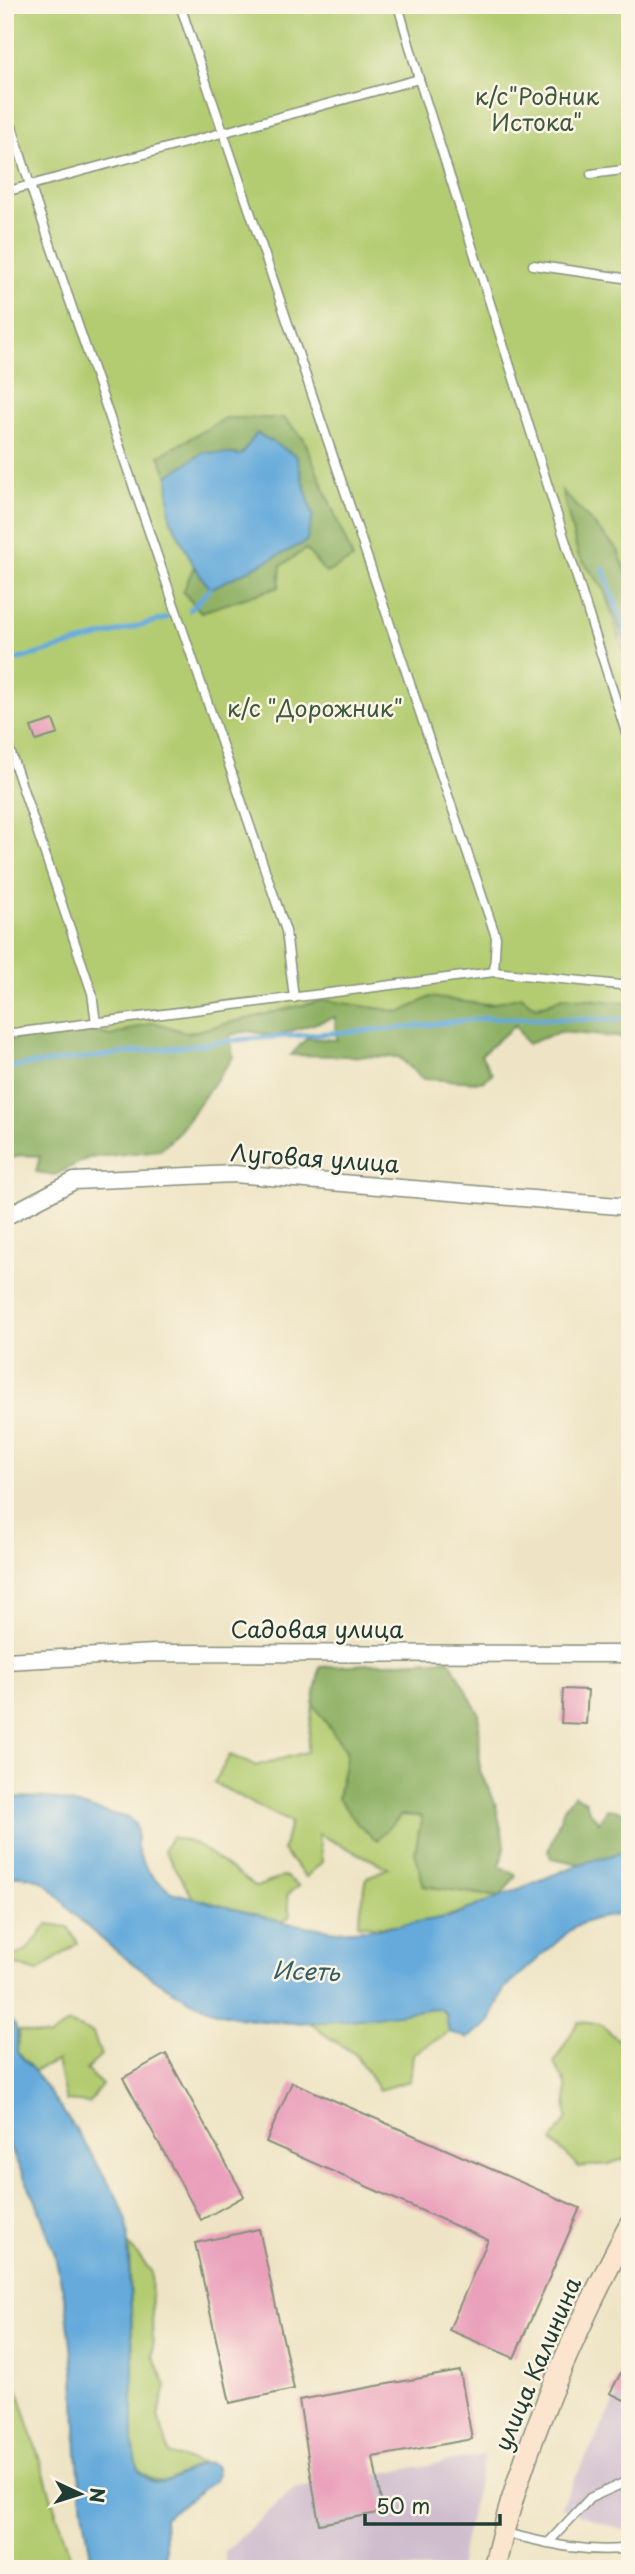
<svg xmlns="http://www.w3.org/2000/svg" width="635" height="2574" font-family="'Playpen Sans',sans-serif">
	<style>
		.industrial { fill: #cfbdce }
		.green { fill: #b3cc71; stroke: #698452; stroke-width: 2 }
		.forest { fill: #8eb063; stroke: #56764c; stroke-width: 2 }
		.water { fill: #65aadb; stroke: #427488; stroke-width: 2 }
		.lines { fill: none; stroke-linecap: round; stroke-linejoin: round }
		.stream { stroke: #65aadb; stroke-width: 5 }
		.building { fill: #eaa0bb }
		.lane-casing { stroke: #86907c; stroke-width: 11 }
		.street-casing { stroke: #86907c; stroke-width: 19 }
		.secondary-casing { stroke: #86907c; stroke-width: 24 }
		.lane { stroke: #fff; stroke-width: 8 }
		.street { stroke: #fff; stroke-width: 16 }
		.secondary { stroke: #fbe5cf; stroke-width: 21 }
		.labels { text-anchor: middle; stroke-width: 5; stroke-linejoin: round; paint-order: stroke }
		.park-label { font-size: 23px; fill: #3d5a40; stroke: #fcf5e5 }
		.street-label { font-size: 23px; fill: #1f3d34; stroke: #fcf5e5 }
		.water-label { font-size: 24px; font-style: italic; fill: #345e66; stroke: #fcf5e5 }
	</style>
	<rect width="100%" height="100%" fill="#fcf5e5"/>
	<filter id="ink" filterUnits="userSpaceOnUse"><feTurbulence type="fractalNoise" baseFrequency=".0143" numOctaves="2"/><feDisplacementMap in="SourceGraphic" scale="14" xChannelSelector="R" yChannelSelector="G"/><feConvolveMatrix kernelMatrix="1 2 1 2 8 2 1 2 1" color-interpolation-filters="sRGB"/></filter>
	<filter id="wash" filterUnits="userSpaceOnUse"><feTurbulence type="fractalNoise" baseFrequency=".00686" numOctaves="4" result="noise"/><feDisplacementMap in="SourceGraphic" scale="28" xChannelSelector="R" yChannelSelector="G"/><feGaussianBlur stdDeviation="1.57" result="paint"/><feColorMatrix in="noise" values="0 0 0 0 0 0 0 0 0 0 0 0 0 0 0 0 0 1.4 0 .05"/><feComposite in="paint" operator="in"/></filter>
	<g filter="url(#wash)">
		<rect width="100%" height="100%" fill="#eee4c5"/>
		<g class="industrial">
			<path d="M630 2373V2527L621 2530 560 2507Z"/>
			<path d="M484 2455 458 2569H225V2551L294 2489Z"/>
		</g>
		<g class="green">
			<path d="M5 5H630V632L586 537 630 669V1008L491 1003 5 1049Z"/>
			<path d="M313 1704 347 1752 338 1798 401 1815 422 1816 415 1852 424 1886 500 1897C455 1915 407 1933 358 1924L367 1877 389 1868 318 1834 322 1862 306 1877 283 1851 290 1822 214 1783 230 1755 255 1766 307 1752Z"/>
			<path d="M172 1837 196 1844 256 1887 285 1876 299 1886 287 1895 290 1916 282 1922 193 1898 164 1850Z"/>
			<path d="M48 1924 68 1927 78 1943 37 1972 5 1961 27 1950Z"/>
			<path d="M434 2008 441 2009 446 2014 449 2032 413 2054 410 2081 379 2090 355 2054 328 2037 309 2022 342 2020Z"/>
			<path d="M578 2022 600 2024 621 2042 630 2036V2150L627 2158 609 2164 579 2167 552 2141 567 2118 566 2084 554 2063Z"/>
			<path d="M69 2023 93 2033 101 2056 86 2070 102 2085 89 2103 66 2101 57 2061 34 2071 17 2052 19 2030 49 2037Z"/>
			<path d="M129 2245 151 2271 153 2356 166 2386 158 2416 170 2455 201 2463C175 2479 166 2492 139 2471L133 2445V2360Z"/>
			<path d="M5 2349 74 2569H5Z"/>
		</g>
		<g class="forest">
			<path d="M226 418H284L304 439 353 559 326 573 306 549 281 566 279 587 201 612 183 592 194 566 210 589 305 542 313 516 296 456 257 433 241 455 204 452 168 476 159 456Z"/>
			<path d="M562 491 618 550 630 584V656L606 592 578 554Z"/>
			<path d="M521 996 537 1008 563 997 630 1003V1044L627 1038 560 1032 527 1044 515 1025 481 1055 492 1074 482 1082 423 1079 399 1057 291 1055 307 1038 337 1040 335 1017 275 1036 248 1031 230 1035 233 1057 178 1133 160 1150 88 1158 55 1175 36 1172 40 1156 20 1155 5 1161V1039L83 1029 111 1036 154 1022 188 1033 324 1000 402 1012 430 997 487 1005Z"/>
			<path d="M449 1659 479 1714 480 1772 495 1802 505 1846 500 1866 516 1875 500 1897 424 1886 415 1852 422 1816 401 1815 377 1840 359 1826 338 1798 347 1752 313 1704 320 1667Z"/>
			<path d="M574 1795 586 1801 589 1811 599 1822 607 1809 621 1811 630 1822V1850L580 1864 551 1858 548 1851 564 1809Z"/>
		</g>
		<g class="water">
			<path d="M257 433 296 456 313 516 306 542 210 589 194 566 170 518 168 476 204 452 241 455Z"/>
			<path d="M18 1797 51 1798 128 1818 135 1824 137 1831V1847L142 1862 153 1877 171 1892 282 1922 337 1931 383 1928 452 1916 580 1864 630 1850V1913L594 1919 575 1926 504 1989 489 2023 468 2038 449 2032 446 2014 441 2009 434 2008C371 2019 289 2031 226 2015 181 2004 109 1948 75 1915 65 1906 57 1892 46 1884 35 1875 19 1875 5 1876V1800Z"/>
			<path d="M5 2015C23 2030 15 2032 17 2052L34 2071 77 2131 117 2197 127 2221 133 2360V2445L139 2471C142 2474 148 2480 152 2481 176 2489 194 2454 215 2466L217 2473 215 2480 164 2518 166 2569H93L83 2509 77 2454 74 2371 66 2304 54 2252 35 2199 5 2138Z"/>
		</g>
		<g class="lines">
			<g class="stream">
				<path d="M603 568 630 646"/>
				<path d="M190 610 210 589"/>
				<path d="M5 663 167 618"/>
				<path d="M5 1069 24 1065 246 1039 391 1029 486 1018 630 1020"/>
			</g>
		</g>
		<g id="blocks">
			<g class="building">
				<path d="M53 720 58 734 36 741 31 727Z"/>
				<path d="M563 1689 588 1690 586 1724 561 1723Z"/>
				<path d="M166 2054 244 2196 201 2220 123 2078Z"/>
				<path d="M292 2082 580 2208 514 2358 449 2330 488 2240 266 2142Z"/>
				<path d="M259 2229 294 2389 230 2403 195 2243Z"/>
				<path d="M630 2356V2403L610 2393Z"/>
				<path d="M460 2371 472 2439 373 2457 383 2512 319 2524 299 2400Z"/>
			</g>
		</g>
	</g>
	<g filter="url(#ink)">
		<use href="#blocks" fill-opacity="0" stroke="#86907c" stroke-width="2"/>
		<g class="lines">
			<defs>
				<g id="lane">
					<path d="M180 5 496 937 494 972"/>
					<path d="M398 5 419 79 630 745"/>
					<path d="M5 104 30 185 286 931 294 998"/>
					<path d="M591 174 630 169"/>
					<path d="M5 192 419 79"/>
					<path d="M533 265 630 279"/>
					<path d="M5 736 92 993 96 1023"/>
					<path d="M5 1034 494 972 630 986"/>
					<path d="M505 2533C546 2543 587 2554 630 2548"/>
					<path d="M548 2543 590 2498 630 2480"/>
				</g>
				<g id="street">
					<path d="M5 1217 74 1181 234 1174 630 1207"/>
					<path d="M5 1661 155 1653 630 1654"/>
				</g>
				<path id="secondary" d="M494 2569C521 2448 573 2334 630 2225"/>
			</defs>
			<use href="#lane" class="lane-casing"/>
			<use href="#street" class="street-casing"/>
			<use href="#secondary" class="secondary-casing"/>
			<use href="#lane" class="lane"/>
			<use href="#street" class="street"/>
			<use href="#secondary" class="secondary"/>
		</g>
	</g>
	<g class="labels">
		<g class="park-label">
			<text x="537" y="105">к/с"Родник<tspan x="537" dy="26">Истока"</tspan></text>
			<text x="315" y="717">к/с "Дорожник"</text>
		</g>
		<g class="street-label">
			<text transform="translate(315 1159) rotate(4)" y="8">Луговая улица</text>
			<text x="317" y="1638">Садовая улица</text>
			<text transform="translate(538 2364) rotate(-67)" y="8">улица Калинина</text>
		</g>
		<g class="water-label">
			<text transform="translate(306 1972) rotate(2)" y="8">Исеть</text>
		</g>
	</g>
	<rect width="635" height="2574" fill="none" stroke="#fcf5e5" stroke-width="28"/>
	<g transform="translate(80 2494) rotate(94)" stroke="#fcf5e5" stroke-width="5" paint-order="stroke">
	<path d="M0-5L12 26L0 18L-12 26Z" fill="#1f3d34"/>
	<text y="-10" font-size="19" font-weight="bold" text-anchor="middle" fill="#1f3d34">N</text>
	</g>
	<path d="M365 2514v10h135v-10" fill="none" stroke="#1f3d34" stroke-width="3.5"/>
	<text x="376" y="2514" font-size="21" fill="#1f3d34" stroke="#fcf5e5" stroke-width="5" paint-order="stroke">50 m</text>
</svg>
